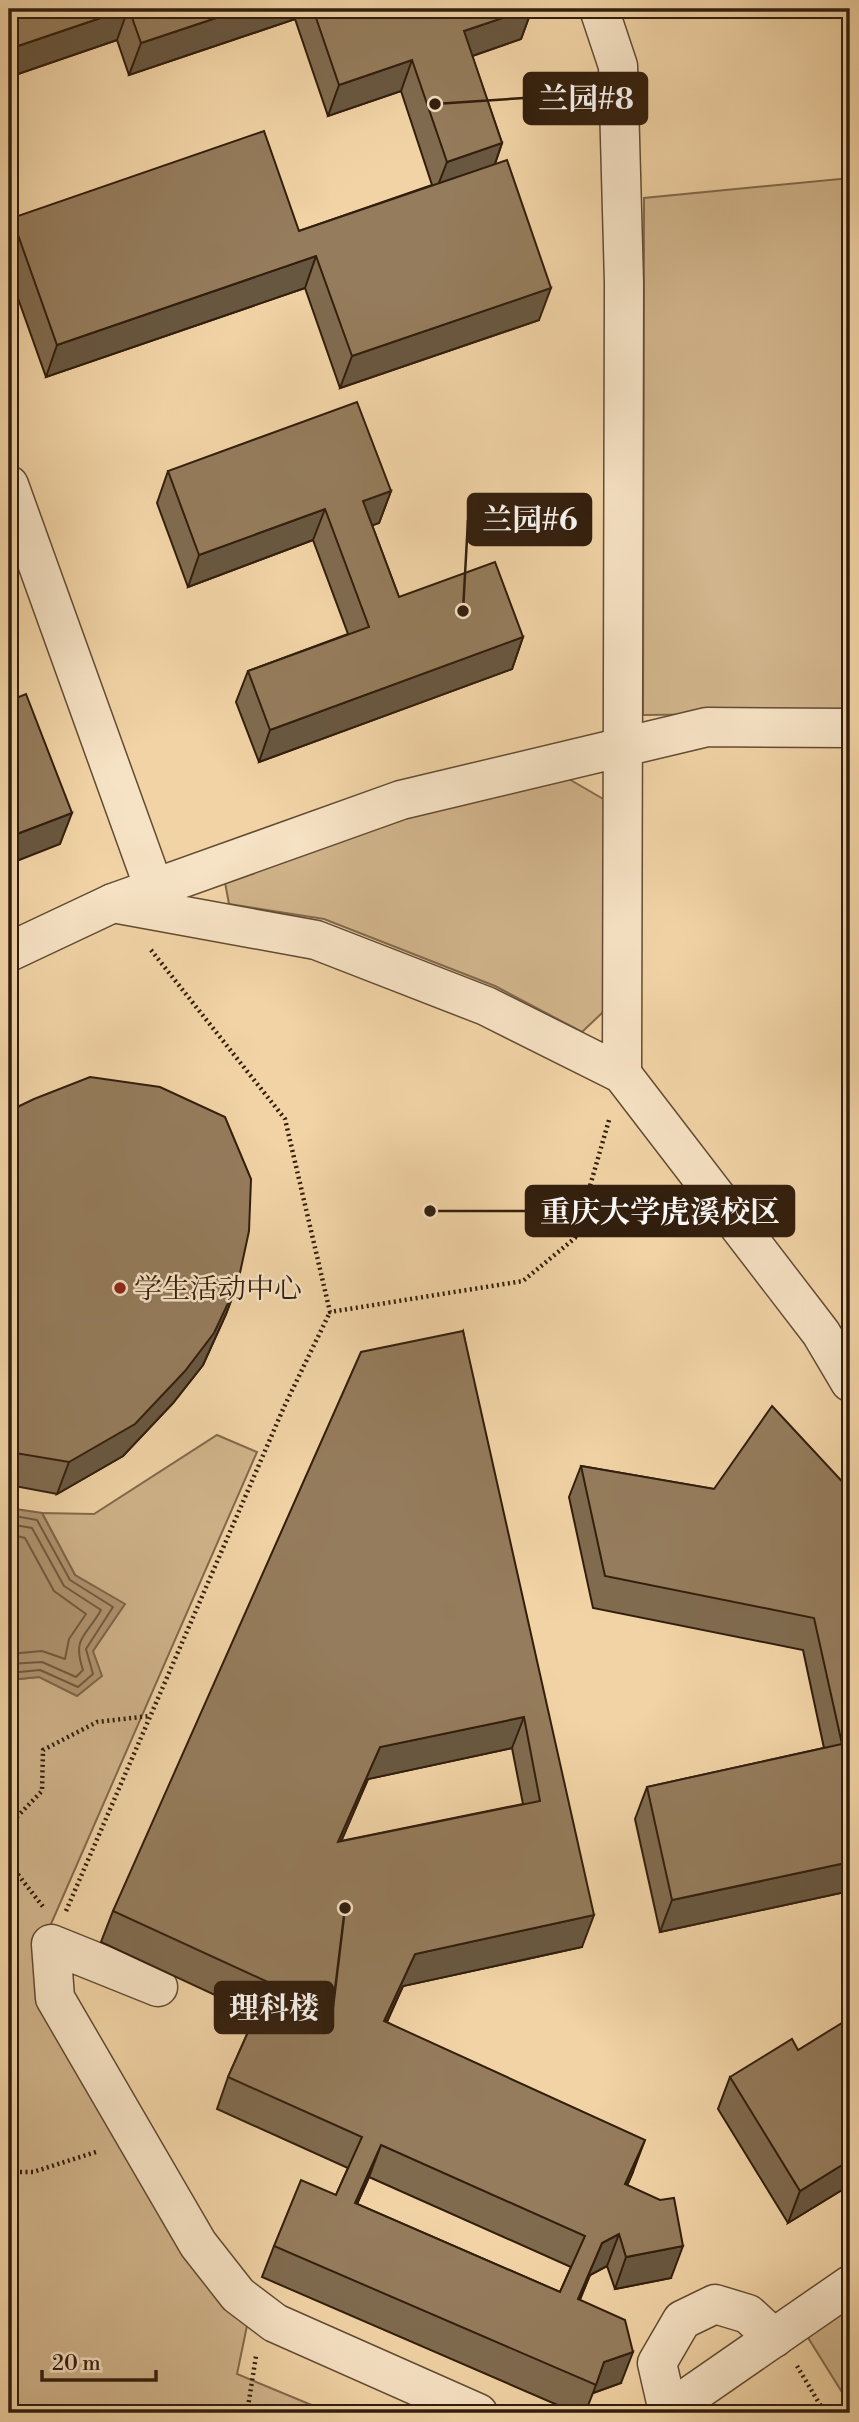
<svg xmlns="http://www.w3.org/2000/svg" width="859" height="2422" font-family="'Libre Bodoni','Noto Serif SC',serif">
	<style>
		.green { fill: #d1b48b; stroke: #82694c; stroke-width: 2 }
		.water { fill: #b09571; stroke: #7e6549; stroke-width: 2 }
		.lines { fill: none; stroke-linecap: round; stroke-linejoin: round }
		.shore { stroke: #715a3f; stroke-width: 2 }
		.minor-casing { stroke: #624b33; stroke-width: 41 }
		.path { stroke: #321e0d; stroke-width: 4.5; stroke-dasharray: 2 3.5; stroke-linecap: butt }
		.minor { stroke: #f6e2c4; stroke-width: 38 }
		.wall { fill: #806b4f; stroke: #321e0d; stroke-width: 2; fill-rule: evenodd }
		.shaded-wall { fill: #685740; stroke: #321e0d; stroke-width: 2 }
		.building { fill: #957c5c; stroke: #321e0d; stroke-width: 2; fill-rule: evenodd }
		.poi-dot { fill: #8f2418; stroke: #f6e2c4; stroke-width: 2.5 }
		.labels { text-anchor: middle; stroke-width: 5; stroke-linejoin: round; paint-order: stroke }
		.poi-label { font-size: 28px; fill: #321e0d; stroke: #f6e2c4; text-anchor: start }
		.leader { fill: none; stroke: #321e0d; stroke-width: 2.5 }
		.callout-dot { fill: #321e0d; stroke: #f6e2c4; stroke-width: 2.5 }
		.callout { fill: #321e0d; stroke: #321e0d; stroke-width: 2.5 }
		.callout-label { font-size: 30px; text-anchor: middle; font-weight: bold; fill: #fff }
	</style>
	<rect width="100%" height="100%" fill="#f1d3a5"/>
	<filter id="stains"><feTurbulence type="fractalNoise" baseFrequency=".00286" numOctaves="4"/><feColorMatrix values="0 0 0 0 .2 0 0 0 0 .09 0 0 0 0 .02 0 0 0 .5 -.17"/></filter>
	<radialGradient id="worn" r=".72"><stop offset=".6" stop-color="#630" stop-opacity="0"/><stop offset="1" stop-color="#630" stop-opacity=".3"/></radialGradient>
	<g class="green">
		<path d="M850 178V713L643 715 644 198Z"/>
		<path d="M562 775 605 800 603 1012 582 1032 495 986 324 919 229 904 224 877 406 813Z"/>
		<path d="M217 1435 257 1452 44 1940 248 2321 237 2374 326 2411V2413H9V1680L39 1677 93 1651 124 1604 75 1575 42 1513 94 1514Z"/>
		<path d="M850 2308V2405L807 2336Z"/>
	</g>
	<path class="water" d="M9 1508 42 1513 75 1575 125 1604 93 1651 102 1676 77 1696 39 1677 9 1680Z"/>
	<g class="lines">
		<g class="shore">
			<path d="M9 1515 37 1520 70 1580 113 1607 86 1649 93 1674 78 1687 40 1670 9 1673"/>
			<path d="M9 1524 32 1528 64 1586 101 1610C86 1637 72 1637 83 1670L76 1677 42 1662 9 1664"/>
			<path d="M9 1534 25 1538 54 1591 86 1614 69 1639 65 1659 42 1651 9 1654"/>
		</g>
		<defs>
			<g id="minor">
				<path d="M9 485 154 888 160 911"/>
				<path d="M113 903 316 940 486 1006 622 1074 624 283 618 66 599 9"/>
				<path d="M9 952 113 903 401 800 707 727 850 728"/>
				<path d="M622 1074 821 1333 850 1382"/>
				<path d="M158 1987 51 1944 55 1998 198 2244 238 2295 275 2323 478 2413"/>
				<path d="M668 2411 657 2363 682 2320 715 2304 748 2314 774 2338"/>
				<path d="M665 2413 850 2285"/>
			</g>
		</defs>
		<use href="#minor" class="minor-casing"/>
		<g class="path">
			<path d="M151 950 285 1119 330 1312 523 1281 575 1238 609 1120"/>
			<path d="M9 1825 42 1791 43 1750 97 1722 149 1716"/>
			<path d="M9 1843 16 1872 44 1908"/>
			<path d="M66 1911 284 1407 330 1312"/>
			<path d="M9 2172H33L99 2151"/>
			<path d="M797 2366 825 2413"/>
			<path d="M247 2413 256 2356"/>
		</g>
		<use href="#minor" class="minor"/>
	</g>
	<g class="wall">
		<path d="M9 9H532L521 39 472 56 502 143 495 164 539 320 340 388 305 288 46 377 9 273V229L12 218 299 231 432 185 401 91 328 116 295 19 129 75 117 40 9 77Z"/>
		<path d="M168 471 391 491 379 523 372 525 399 597 523 637 512 669 259 762 236 702 248 671 348 634 313 540 188 587 157 503Z"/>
		<path d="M9 1111 238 1282 226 1314 203 1365 173 1403 123 1456 57 1494 9 1485Z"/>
		<path d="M463 1331 582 1947 403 1986 387 2022 633 2172 627 2185 671 2278 615 2289 607 2266 590 2275 580 2300 621 2383 593 2393 585 2413H576L262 2277 274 2246 336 2195 348 2168 217 2109 228 2077 256 2014 101 1942 113 1911ZM512 1748 523 1804 341 1841 368 1779ZM369 2177 571 2267 560 2292 357 2204Z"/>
		<path d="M581 1466 714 1489 850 1490V1891L660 1932 635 1819 647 1787 824 1748 803 1650 593 1608 569 1497Z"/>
		<path d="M730 2077 850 2185 788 2223 718 2109Z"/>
	</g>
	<g class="shaded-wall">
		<path d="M127 9H128L117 40 9 77V49Z"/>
		<path d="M243 9H298L295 19 129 75 141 43Z"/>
		<path d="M529 9H532L521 39 452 63 464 31Z"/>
		<path d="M412 60 401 91 328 116 339 85Z"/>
		<path d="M502 143 491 175 435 193 447 162Z"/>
		<path d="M316 256 305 288 46 377 57 345Z"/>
		<path d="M551 288 539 320 340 388 352 356Z"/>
		<path d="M391 491 379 523 352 533 363 501Z"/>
		<path d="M325 509 313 540 188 587 199 555Z"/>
		<path d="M523 637 512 669 259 762 270 730Z"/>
		<path d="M72 813 60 844 9 864V837Z"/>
		<path d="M238 1282 226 1314 203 1365 173 1403 123 1456 57 1494 69 1462Z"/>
		<path d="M524 1717 512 1748 368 1779 327 1874 338 1842 380 1747Z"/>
		<path d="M850 1862V1891L660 1932 672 1900Z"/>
		<path d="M594 1915 582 1947 403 1986 372 2053 384 2021 415 1954Z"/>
		<path d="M645 2140 633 2172 614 2216 625 2184Z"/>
		<path d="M381 2145 369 2177 343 2235 355 2203Z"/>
		<path d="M850 2160V2185L788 2223 800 2191Z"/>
		<path d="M619 2234 607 2266 590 2275 566 2331 578 2299 602 2243Z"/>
		<path d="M683 2246 671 2278 615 2289 626 2257Z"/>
		<path d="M633 2352 621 2383 593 2393 604 2362Z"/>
	</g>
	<g class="building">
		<path d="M9 9H127L9 49Z"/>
		<path d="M129 9H243L141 43Z"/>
		<path d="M313 9H529L464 31 502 143 447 162 412 60 339 85Z"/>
		<path d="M264 131 299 231 507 160 551 288 352 356 316 256 57 345 12 218Z"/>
		<path d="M357 402 391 491 363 501 399 597 495 562 523 637 270 730 248 671 369 627 325 509 199 555 168 471Z"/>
		<path d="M26 694 72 813 9 837V701Z"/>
		<path d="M90 1077 160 1087 225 1117 251 1179 249 1231 238 1282 214 1333 185 1371 135 1424 69 1462 9 1452V1111L34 1099Z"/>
		<path d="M463 1331 594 1915 415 1954 384 2021 645 2140 625 2184 660 2200 674 2198 683 2246 626 2257 619 2234 602 2243 578 2299 625 2320 633 2352 604 2362 596 2385 274 2246 301 2180 336 2195 362 2137 228 2077 270 1983 113 1911 361 1352ZM524 1717 540 1801 338 1842 380 1747ZM381 2145 585 2236 560 2292 355 2203Z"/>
		<path d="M772 1406 850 1490V1862L672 1900 647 1787 842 1744 814 1618 605 1576 581 1466 714 1489Z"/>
		<path d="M850 2018V2160L800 2191 730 2077 792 2039 798 2050Z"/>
	</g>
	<circle class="poi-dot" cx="120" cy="1288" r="7"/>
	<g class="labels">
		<g class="poi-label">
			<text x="134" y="1298">学生活动中心</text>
		</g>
	</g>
	<path class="leader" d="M435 104L524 98M463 611L468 520M430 1211L526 1211M345 1908L333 2007"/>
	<g class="callout-dot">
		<circle cx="435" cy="104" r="7"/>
		<circle cx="463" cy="611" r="7"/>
		<circle cx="430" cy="1211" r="7"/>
		<circle cx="345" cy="1908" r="7"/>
	</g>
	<g class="callout">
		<rect x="524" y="73" width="123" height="51" rx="7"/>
		<rect x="468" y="494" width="123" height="51" rx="7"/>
		<rect x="526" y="1186" width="268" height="50" rx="7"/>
		<rect x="215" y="1982" width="118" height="51" rx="7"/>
	</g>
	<g class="callout-label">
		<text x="586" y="109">兰园#8</text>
		<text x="530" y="530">兰园#6</text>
		<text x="660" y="1222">重庆大学虎溪校区</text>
		<text x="274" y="2018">理科楼</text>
	</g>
	<rect width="859" height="2422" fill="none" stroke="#f1d3a5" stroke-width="35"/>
	<rect x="10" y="10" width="838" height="2401" fill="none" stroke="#321e0d" stroke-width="3.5"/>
	<rect x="18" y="18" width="824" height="2387" fill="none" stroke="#321e0d" stroke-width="2"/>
	<path d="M42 2370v10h114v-10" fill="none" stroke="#321e0d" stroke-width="3.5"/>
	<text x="52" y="2370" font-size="21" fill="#321e0d" stroke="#f6e2c4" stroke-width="5" paint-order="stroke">20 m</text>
	<rect width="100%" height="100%" filter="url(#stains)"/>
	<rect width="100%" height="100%" fill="url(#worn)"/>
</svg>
